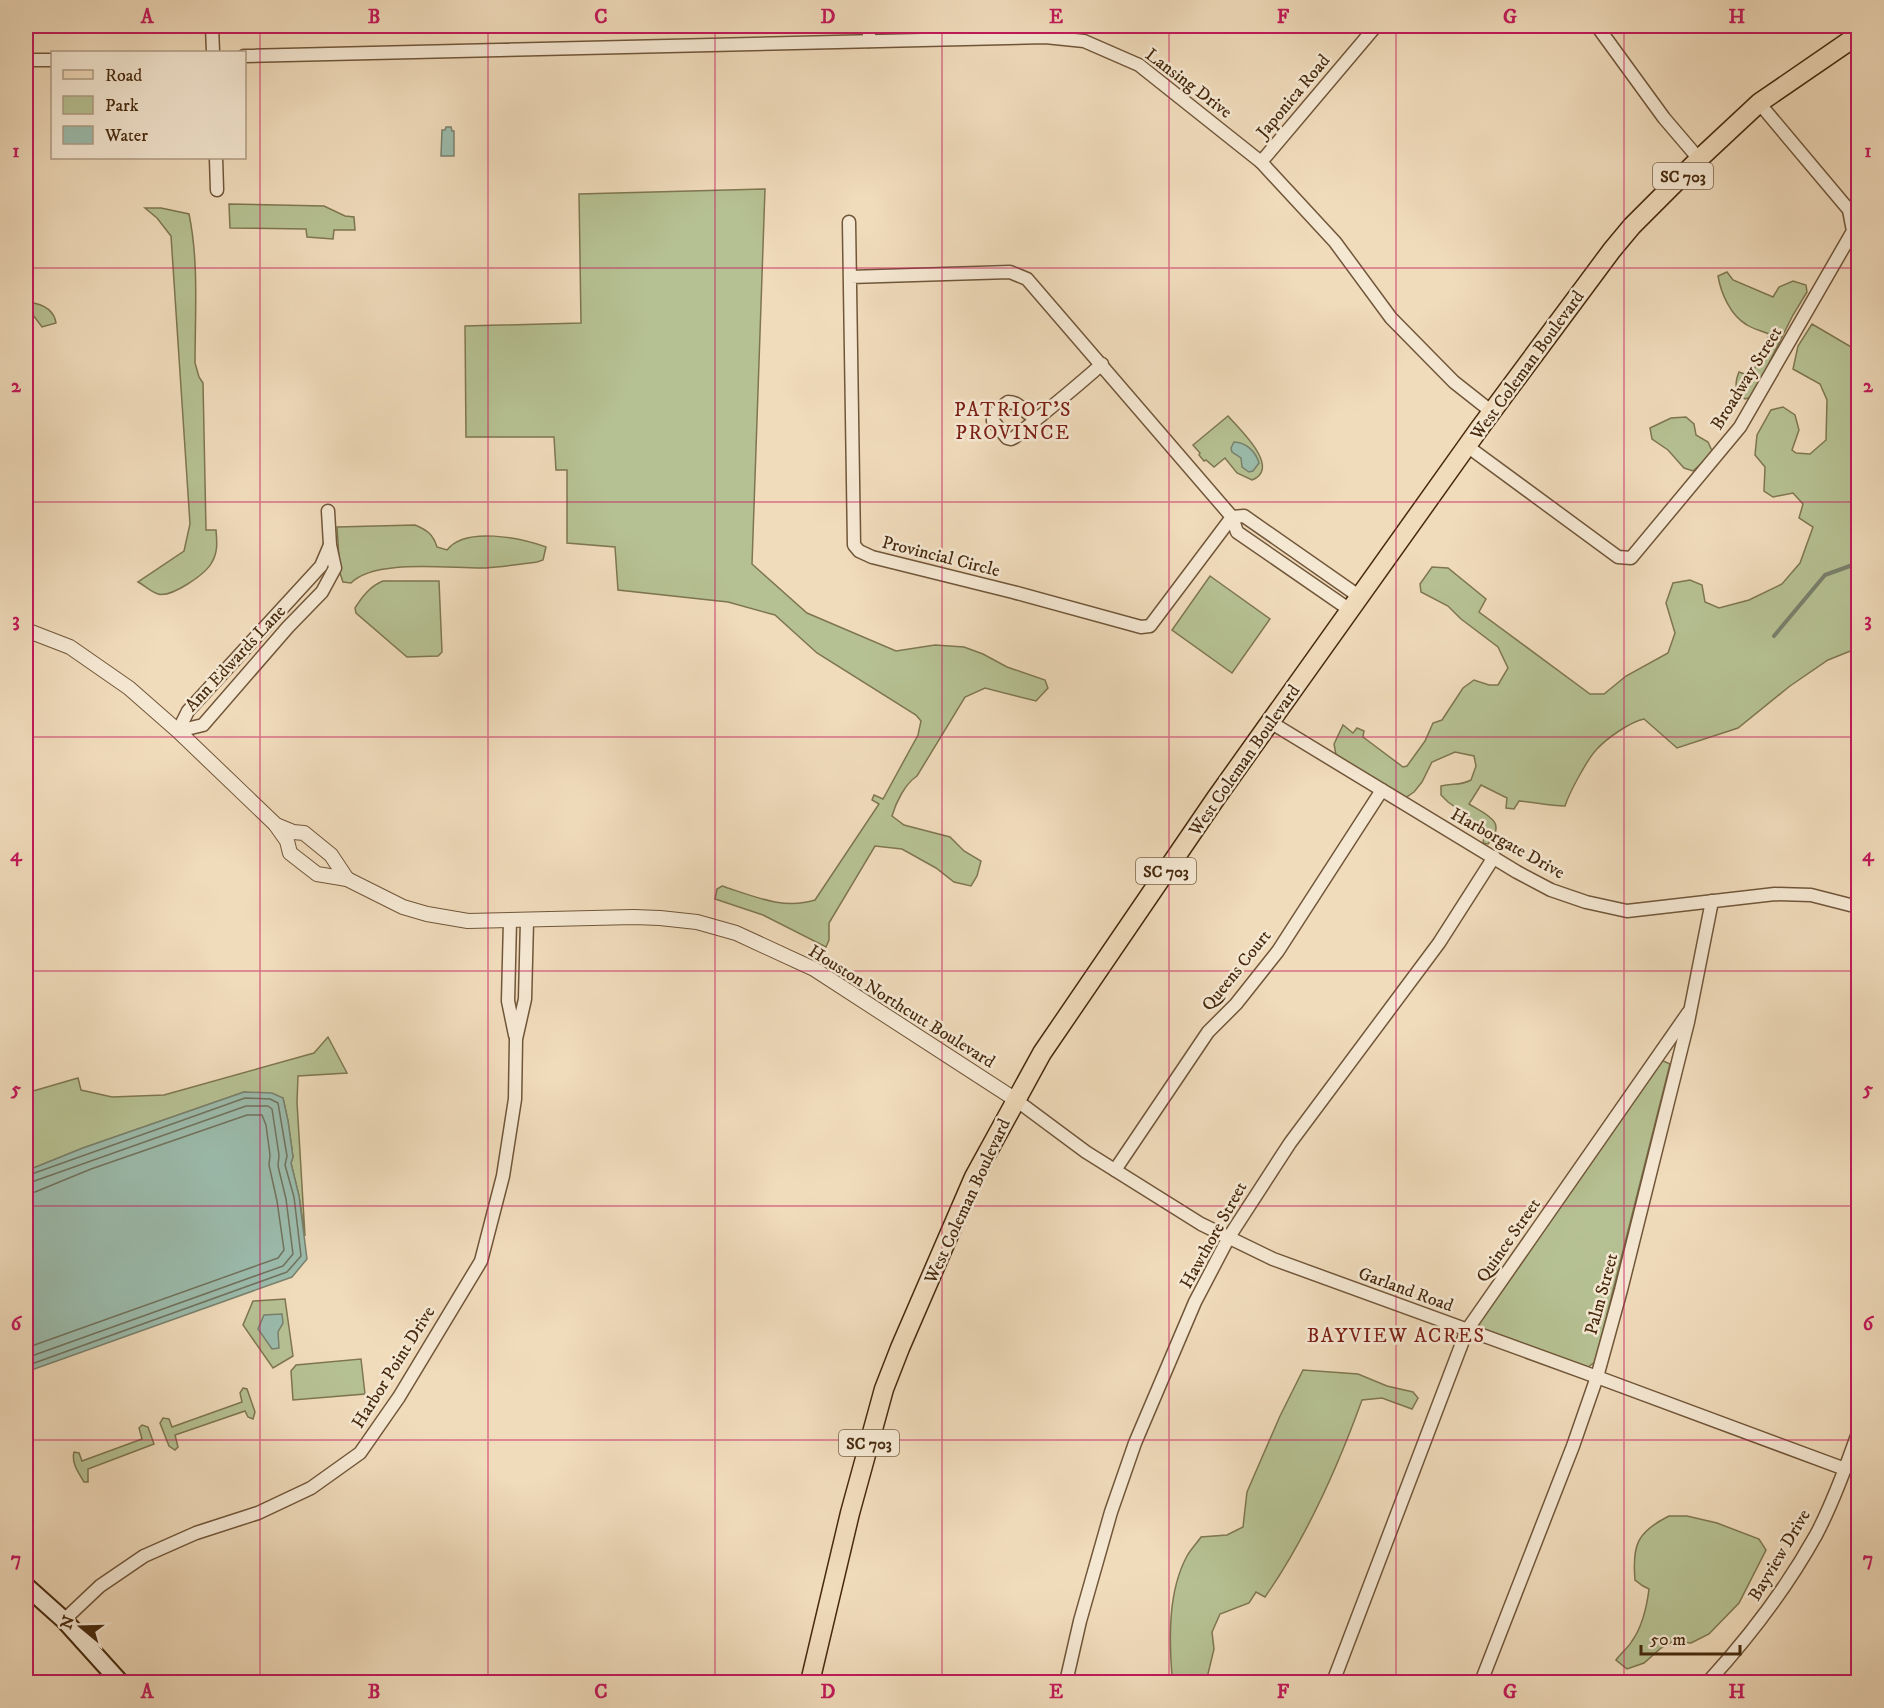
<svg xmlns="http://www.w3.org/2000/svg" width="1884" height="1708" font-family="'IM FELL DW Pica',serif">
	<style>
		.green { fill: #b6c193; stroke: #7e7650; stroke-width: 1.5 }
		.water { fill: #9bbbac; stroke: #79816d; stroke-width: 1.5 }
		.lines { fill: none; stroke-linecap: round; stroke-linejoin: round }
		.shore { stroke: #71725d; stroke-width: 1.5 }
		.stream { stroke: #79816d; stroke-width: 4 }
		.minor-casing { stroke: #715639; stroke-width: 15 }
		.tertiary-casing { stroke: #715639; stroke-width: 16 }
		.secondary-casing { stroke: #472a0e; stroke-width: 20 }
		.primary-casing { stroke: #472a0e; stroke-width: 21 }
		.minor { stroke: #f5e8d3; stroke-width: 12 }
		.tertiary { stroke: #f5e8d3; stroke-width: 14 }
		.secondary { stroke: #f5e8d3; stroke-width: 16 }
		.primary { stroke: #f0dbbb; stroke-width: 18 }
		.grid { fill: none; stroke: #c2185b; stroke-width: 1.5; stroke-opacity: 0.55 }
		.labels { text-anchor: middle; stroke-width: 5; stroke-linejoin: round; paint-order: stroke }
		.shield { fill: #f5e8d3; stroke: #7b6349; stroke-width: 1.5 }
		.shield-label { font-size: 16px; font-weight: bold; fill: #472a0e }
		.street-label { font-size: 18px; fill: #472a0e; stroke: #f5e8d3 }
		.neighbourhood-label { font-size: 20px; letter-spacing: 1.5px; fill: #7a1f14; stroke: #f5e8d3 }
		.neatline { fill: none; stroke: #c2185b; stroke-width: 2 }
		.grid-label { font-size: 20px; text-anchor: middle; font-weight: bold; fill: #c2185b }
	</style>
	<rect width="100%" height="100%" fill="#f0dbbb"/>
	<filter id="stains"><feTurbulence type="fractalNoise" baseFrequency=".00333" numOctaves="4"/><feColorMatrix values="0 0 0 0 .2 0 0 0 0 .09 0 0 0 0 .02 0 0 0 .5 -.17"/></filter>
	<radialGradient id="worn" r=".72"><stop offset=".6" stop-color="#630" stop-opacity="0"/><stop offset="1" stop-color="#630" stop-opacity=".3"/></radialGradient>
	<g class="green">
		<path d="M765 189 752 564 807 613 896 651 935 645 964 647 983 654 1007 667 1045 680 1048 688 1036 701 985 688 965 697 917 776C905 784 896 802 892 816L904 825 950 837 964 851 981 861 977 876 971 886 954 882 936 868 902 849 875 846 829 923V940L826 947 763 915 715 899 717 889 722 886C753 896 783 910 815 900L879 804 872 800 874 795 883 799 918 735 921 721 916 715 817 653 775 615 728 602 618 590 615 547 567 543V470H556L554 437H466L465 326 581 323 579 194Z"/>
		<path d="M229 204 324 206 345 216 354 217 355 230H334L333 239 307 237 306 229 230 228Z"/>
		<path d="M145 208H161L189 214C199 262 195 314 195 363L199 377 203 383 206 530H216C217 542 218 552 212 562 206 574 171 598 158 594 151 592 144 585 138 582L184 551 190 524 171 236 157 218Z"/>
		<path d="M1727 272 1733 280 1773 297 1779 287 1793 281 1806 285 1807 292 1793 315 1752 397 1745 399C1735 391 1734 384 1739 372L1750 376 1766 348 1769 334C1762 331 1753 329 1747 325 1730 315 1721 293 1718 276Z"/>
		<path d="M29 302C42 304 54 309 56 323L42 327 27 307 26 304Z"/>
		<path d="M1812 324 1858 351V648L1828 660 1790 686 1738 728 1677 748 1644 719C1630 722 1607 738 1597 749 1588 758 1569 793 1565 806 1549 806 1534 802 1519 801L1514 809 1506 808 1507 798 1481 785 1469 804C1487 815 1508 822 1488 844L1483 843 1485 831 1483 827 1448 802 1441 795V786C1453 783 1460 786 1471 780L1476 766 1474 756 1455 752 1432 762 1422 782 1414 792 1405 798 1336 755 1334 744 1343 725 1353 733 1357 728 1364 731 1363 737 1403 767 1407 766 1425 741 1433 723 1442 720 1463 688 1474 680 1489 685H1498L1508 668 1498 647 1461 619 1448 606 1421 592 1420 584 1432 567 1448 568 1486 599 1479 612 1590 694H1604L1626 676 1668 653 1675 633 1666 603 1673 583 1690 580 1702 585 1705 602 1719 608 1749 600 1782 584 1800 563 1813 527 1799 518 1803 504 1793 493 1773 497 1764 491 1765 467 1755 455 1757 435 1771 410 1783 407 1795 415 1799 430 1792 450 1796 453 1810 454 1826 440 1827 400 1820 384 1793 369 1798 346Z"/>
		<path d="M1228 416C1239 429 1282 468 1252 480L1237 473 1225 458 1214 467 1206 460 1204 461 1199 455 1200 453 1193 445Z"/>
		<path d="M1686 417 1694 424 1696 435 1708 442 1713 453 1693 471 1684 468 1668 450 1652 439 1650 428 1671 418Z"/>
		<path d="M415 525C427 530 433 534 437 547L447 550C465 526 521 538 546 547L543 560 537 562C520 564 503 567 486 568 451 569 375 558 351 583L343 582 340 573 337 527Z"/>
		<path d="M1210 576 1270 619 1232 673 1172 630Z"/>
		<path d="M383 581H439L442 652 438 656 407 657 356 613 355 608C362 597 370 586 383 581Z"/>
		<path d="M328 1037 347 1073 298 1076 297 1102 305 1236 299 1196 291 1163 293 1157 288 1121 283 1098 244 1092 83 1148 26 1171V1093L78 1078 81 1090 112 1097 164 1095 314 1053Z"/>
		<path d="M1661 1060 1670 1064 1595 1362 1588 1367 1481 1328 1479 1324 1481 1319Z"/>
		<path d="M285 1299 293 1356 273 1368 243 1325 253 1301Z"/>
		<path d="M361 1359 365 1394 293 1400 291 1371 296 1365Z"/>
		<path d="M1303 1370 1358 1374 1387 1386 1413 1392 1418 1398 1412 1409 1382 1398 1362 1400C1337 1469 1307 1537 1265 1597L1256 1592 1249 1603 1220 1614 1212 1632 1214 1649 1206 1682H1170L1172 1676C1169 1638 1168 1591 1187 1556 1191 1549 1197 1543 1201 1537L1227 1535 1243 1527 1247 1492 1280 1416Z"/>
		<path d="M243 1388 247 1389 255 1412 253 1419 248 1417 245 1411 175 1435 178 1447 175 1450 169 1446 160 1423 163 1418 169 1419 172 1427 242 1402 240 1393Z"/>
		<path d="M142 1425 148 1427 154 1444 88 1469V1482H84C79 1473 71 1463 74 1452L79 1453 82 1461 142 1439 139 1428Z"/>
		<path d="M1669 1516H1687L1717 1523 1759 1539 1766 1550 1739 1603 1709 1634 1691 1643 1672 1642 1661 1648 1644 1663 1627 1669 1616 1660C1621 1653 1628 1648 1632 1641 1642 1627 1647 1605 1649 1589L1643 1586 1635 1580C1632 1545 1637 1532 1669 1516Z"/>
	</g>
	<g class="water">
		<path d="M446 127H451L452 131H454V156H441L442 130H445Z"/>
		<path d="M1234 442C1246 442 1256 452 1259 463L1253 471 1249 472 1242 467 1241 458 1232 452 1231 448Z"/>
		<path d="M244 1092 272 1093 283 1098 288 1121 293 1157 291 1163 299 1196 307 1259 292 1277 26 1372V1171L83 1148Z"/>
		<path d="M282 1314 283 1323 278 1332 279 1348 272 1349 258 1329 264 1315Z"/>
	</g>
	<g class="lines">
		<g class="shore">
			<path d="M26 1176 245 1098 270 1099 278 1103 287 1156 285 1165 294 1197 301 1256 287 1272 26 1366"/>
			<path d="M26 1184 246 1106H268L272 1109 279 1155 278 1166 286 1199 293 1254 283 1266 26 1358"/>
			<path d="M26 1193 35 1192 91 1169 247 1115H262L266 1125 270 1155 269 1165 277 1201 284 1250 278 1258 26 1348"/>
		</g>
		<path class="stream" d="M1774 636 1825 575 1858 563"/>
		<defs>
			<g id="minor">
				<path d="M212 26 213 52"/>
				<path d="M869 26V41"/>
				<path d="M1597 26 1664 118 1699 159"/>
				<path d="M244 56 1045 37 1084 41 1139 65 1261 162 1335 242 1391 318 1454 382 1492 412"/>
				<path d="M26 60H52"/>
				<path d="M216 158 217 190"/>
				<path d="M1261 162 1376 26"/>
				<path d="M849 222 854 545 859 551 872 557 1013 592 1141 627 1150 626 1232 517 1027 279 1010 272 850 277"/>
				<path d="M1037 418C1025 416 1022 402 1008 402 1002 407 992 412 993 421L1007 438 1011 439 1015 437C1044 413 1074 389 1102 364"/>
				<path d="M1467 446 1618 557 1631 558 1740 427 1853 231 1849 210 1759 103"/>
				<path d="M1350 610 1237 532 1232 517 1244 516 1360 597"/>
				<path d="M1270 722 1517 872 1551 890 1586 902 1627 911 1775 894 1811 895 1858 907"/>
				<path d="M178 731 203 725 288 627 322 592 335 568 330 545 328 511"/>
				<path d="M178 731 188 711 321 566 330 545"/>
				<path d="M510 921 508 1001 515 1035"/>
				<path d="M1016 1100 1086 1152 1201 1224 1273 1259 1597 1377 1845 1469"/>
				<path d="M1115 1170 1208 1032 1236 1004 1278 951 1382 790"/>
				<path d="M64 1620 100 1586 144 1556 196 1533 258 1513 311 1488 360 1453 399 1397 481 1261 503 1176 515 1099 516 1039 525 999 527 921"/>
				<path d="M1066 1682 1080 1621 1111 1512 1135 1443 1195 1302 1229 1237 1290 1143 1439 943 1494 857"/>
				<path d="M1333 1682 1467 1330 1688 1013"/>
				<path d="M1481 1682 1573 1446 1597 1377 1621 1290 1688 1022 1712 901"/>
				<path d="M1708 1682C1749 1637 1786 1589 1816 1535 1833 1503 1846 1467 1858 1433"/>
			</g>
			<g id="tertiary">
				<path d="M26 630 70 647 129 688 178 731 275 824 287 841 290 853 317 874 347 879 403 907 427 914 468 921 634 917 660 918 697 922 736 933 814 969 1016 1100"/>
				<path d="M276 825 293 832 304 833 331 855 347 879"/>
			</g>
			<path id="secondary" d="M26 1586 64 1620 120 1682"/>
			<path id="primary" d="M810 1682 850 1513 884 1389 900 1348 974 1177 1042 1053 1216 798 1479 429 1612 250 1632 226 1699 159 1759 103 1858 35"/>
		</defs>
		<use href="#minor" class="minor-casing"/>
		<use href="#tertiary" class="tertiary-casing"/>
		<use href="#secondary" class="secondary-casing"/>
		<use href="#primary" class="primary-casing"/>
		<use href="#minor" class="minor"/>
		<use href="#tertiary" class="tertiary"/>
		<use href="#secondary" class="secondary"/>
		<use href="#primary" class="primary"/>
	</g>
	<path class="grid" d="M260 26V1682M488 26V1682M715 26V1682M942 26V1682M1169 26V1682M1396 26V1682M1624 26V1682M26 268H1858M26 502H1858M26 737H1858M26 971H1858M26 1206H1858M26 1440H1858"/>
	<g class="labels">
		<g class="shield">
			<rect x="1653" y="163" width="60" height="26" rx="4.5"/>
			<rect x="1136" y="858" width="60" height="26" rx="4.5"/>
			<rect x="839" y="1430" width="60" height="26" rx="4.5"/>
		</g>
		<g class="shield-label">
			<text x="1683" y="182">SC 703</text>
			<text x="1166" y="877">SC 703</text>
			<text x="869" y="1449">SC 703</text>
		</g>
		<g class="street-label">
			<text transform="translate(1189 83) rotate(37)" y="6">Lansing Drive</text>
			<text transform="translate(1293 96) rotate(-50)" y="6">Japonica Road</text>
			<text transform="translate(1527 365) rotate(-54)" y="6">West Coleman Boulevard</text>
			<text transform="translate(1746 378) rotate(-58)" y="6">Broadway Street</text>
			<text transform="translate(941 556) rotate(14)" y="6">Provincial Circle</text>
			<text transform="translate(235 658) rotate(-47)" y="6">Ann Edwards Lane</text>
			<text transform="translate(1244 760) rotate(-55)" y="6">West Coleman Boulevard</text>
			<text transform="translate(1508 843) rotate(29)" y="6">Harborgate Drive</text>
			<text transform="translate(1236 970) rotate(-51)" y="6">Queens Court</text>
			<text transform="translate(902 1006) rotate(32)" y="6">Houston Northcutt Boulevard</text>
			<text transform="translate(967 1201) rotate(-65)" y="6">West Coleman Boulevard</text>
			<text transform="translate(1213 1235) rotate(-61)" y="6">Hawthore Street</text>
			<text transform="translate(1508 1240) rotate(-55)" y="6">Quince Street</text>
			<text transform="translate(1406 1289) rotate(20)" y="6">Garland Road</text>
			<text transform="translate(1601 1294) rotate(-75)" y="6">Palm Street</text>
			<text transform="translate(393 1367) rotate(-58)" y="6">Harbor Point Drive</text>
			<text transform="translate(1779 1555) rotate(-59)" y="6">Bayview Drive</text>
		</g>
		<g class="neighbourhood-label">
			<text x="1013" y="416">PATRIOT'S<tspan x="1013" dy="23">PROVINCE</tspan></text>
			<text x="1396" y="1342">BAYVIEW ACRES</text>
		</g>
	</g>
	<rect width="1884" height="1708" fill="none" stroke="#f0dbbb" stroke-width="66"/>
	<rect x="51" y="51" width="195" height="108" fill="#f5e8d3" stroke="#af9c84" stroke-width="1.5"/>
	<rect x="63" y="70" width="30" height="9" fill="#f0dbbb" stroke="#af9c84" stroke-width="1.5"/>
	<text x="105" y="81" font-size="18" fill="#472a0e">Road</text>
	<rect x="63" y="96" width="30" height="18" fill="#b6c193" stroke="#af9c84" stroke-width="1.5"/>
	<text x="105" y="111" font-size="18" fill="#472a0e">Park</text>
	<rect x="63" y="126" width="30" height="18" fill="#9bbbac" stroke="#af9c84" stroke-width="1.5"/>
	<text x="105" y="141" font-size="18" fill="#472a0e">Water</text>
	<g transform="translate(81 1627) rotate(289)" stroke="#f5e8d3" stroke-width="4.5" paint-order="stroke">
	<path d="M0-4.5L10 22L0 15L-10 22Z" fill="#472a0e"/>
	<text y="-9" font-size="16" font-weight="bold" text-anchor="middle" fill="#472a0e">N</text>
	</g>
	<path d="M1641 1645v9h99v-9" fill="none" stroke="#472a0e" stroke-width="3"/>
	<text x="1650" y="1645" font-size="18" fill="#472a0e" stroke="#f5e8d3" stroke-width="4.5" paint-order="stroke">50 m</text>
	<rect x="33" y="33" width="1818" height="1642" class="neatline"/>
	<g class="grid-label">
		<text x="147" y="23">A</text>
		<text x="374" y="23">B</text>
		<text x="601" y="23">C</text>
		<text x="828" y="23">D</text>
		<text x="1056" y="23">E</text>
		<text x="1283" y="23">F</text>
		<text x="1510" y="23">G</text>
		<text x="1737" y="23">H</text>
		<text x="16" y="157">1</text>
		<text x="1868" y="157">1</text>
		<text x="16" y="392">2</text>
		<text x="1868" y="392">2</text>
		<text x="16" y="626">3</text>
		<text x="1868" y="626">3</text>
		<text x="16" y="861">4</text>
		<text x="1868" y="861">4</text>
		<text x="16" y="1095">5</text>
		<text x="1868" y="1095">5</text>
		<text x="16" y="1330">6</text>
		<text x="1868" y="1330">6</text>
		<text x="16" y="1565">7</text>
		<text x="1868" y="1565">7</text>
		<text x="147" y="1698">A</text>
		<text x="374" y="1698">B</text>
		<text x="601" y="1698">C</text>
		<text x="828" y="1698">D</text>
		<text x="1056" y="1698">E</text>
		<text x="1283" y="1698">F</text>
		<text x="1510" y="1698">G</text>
		<text x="1737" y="1698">H</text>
	</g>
	<rect width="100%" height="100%" filter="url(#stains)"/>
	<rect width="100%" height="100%" fill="url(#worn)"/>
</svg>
